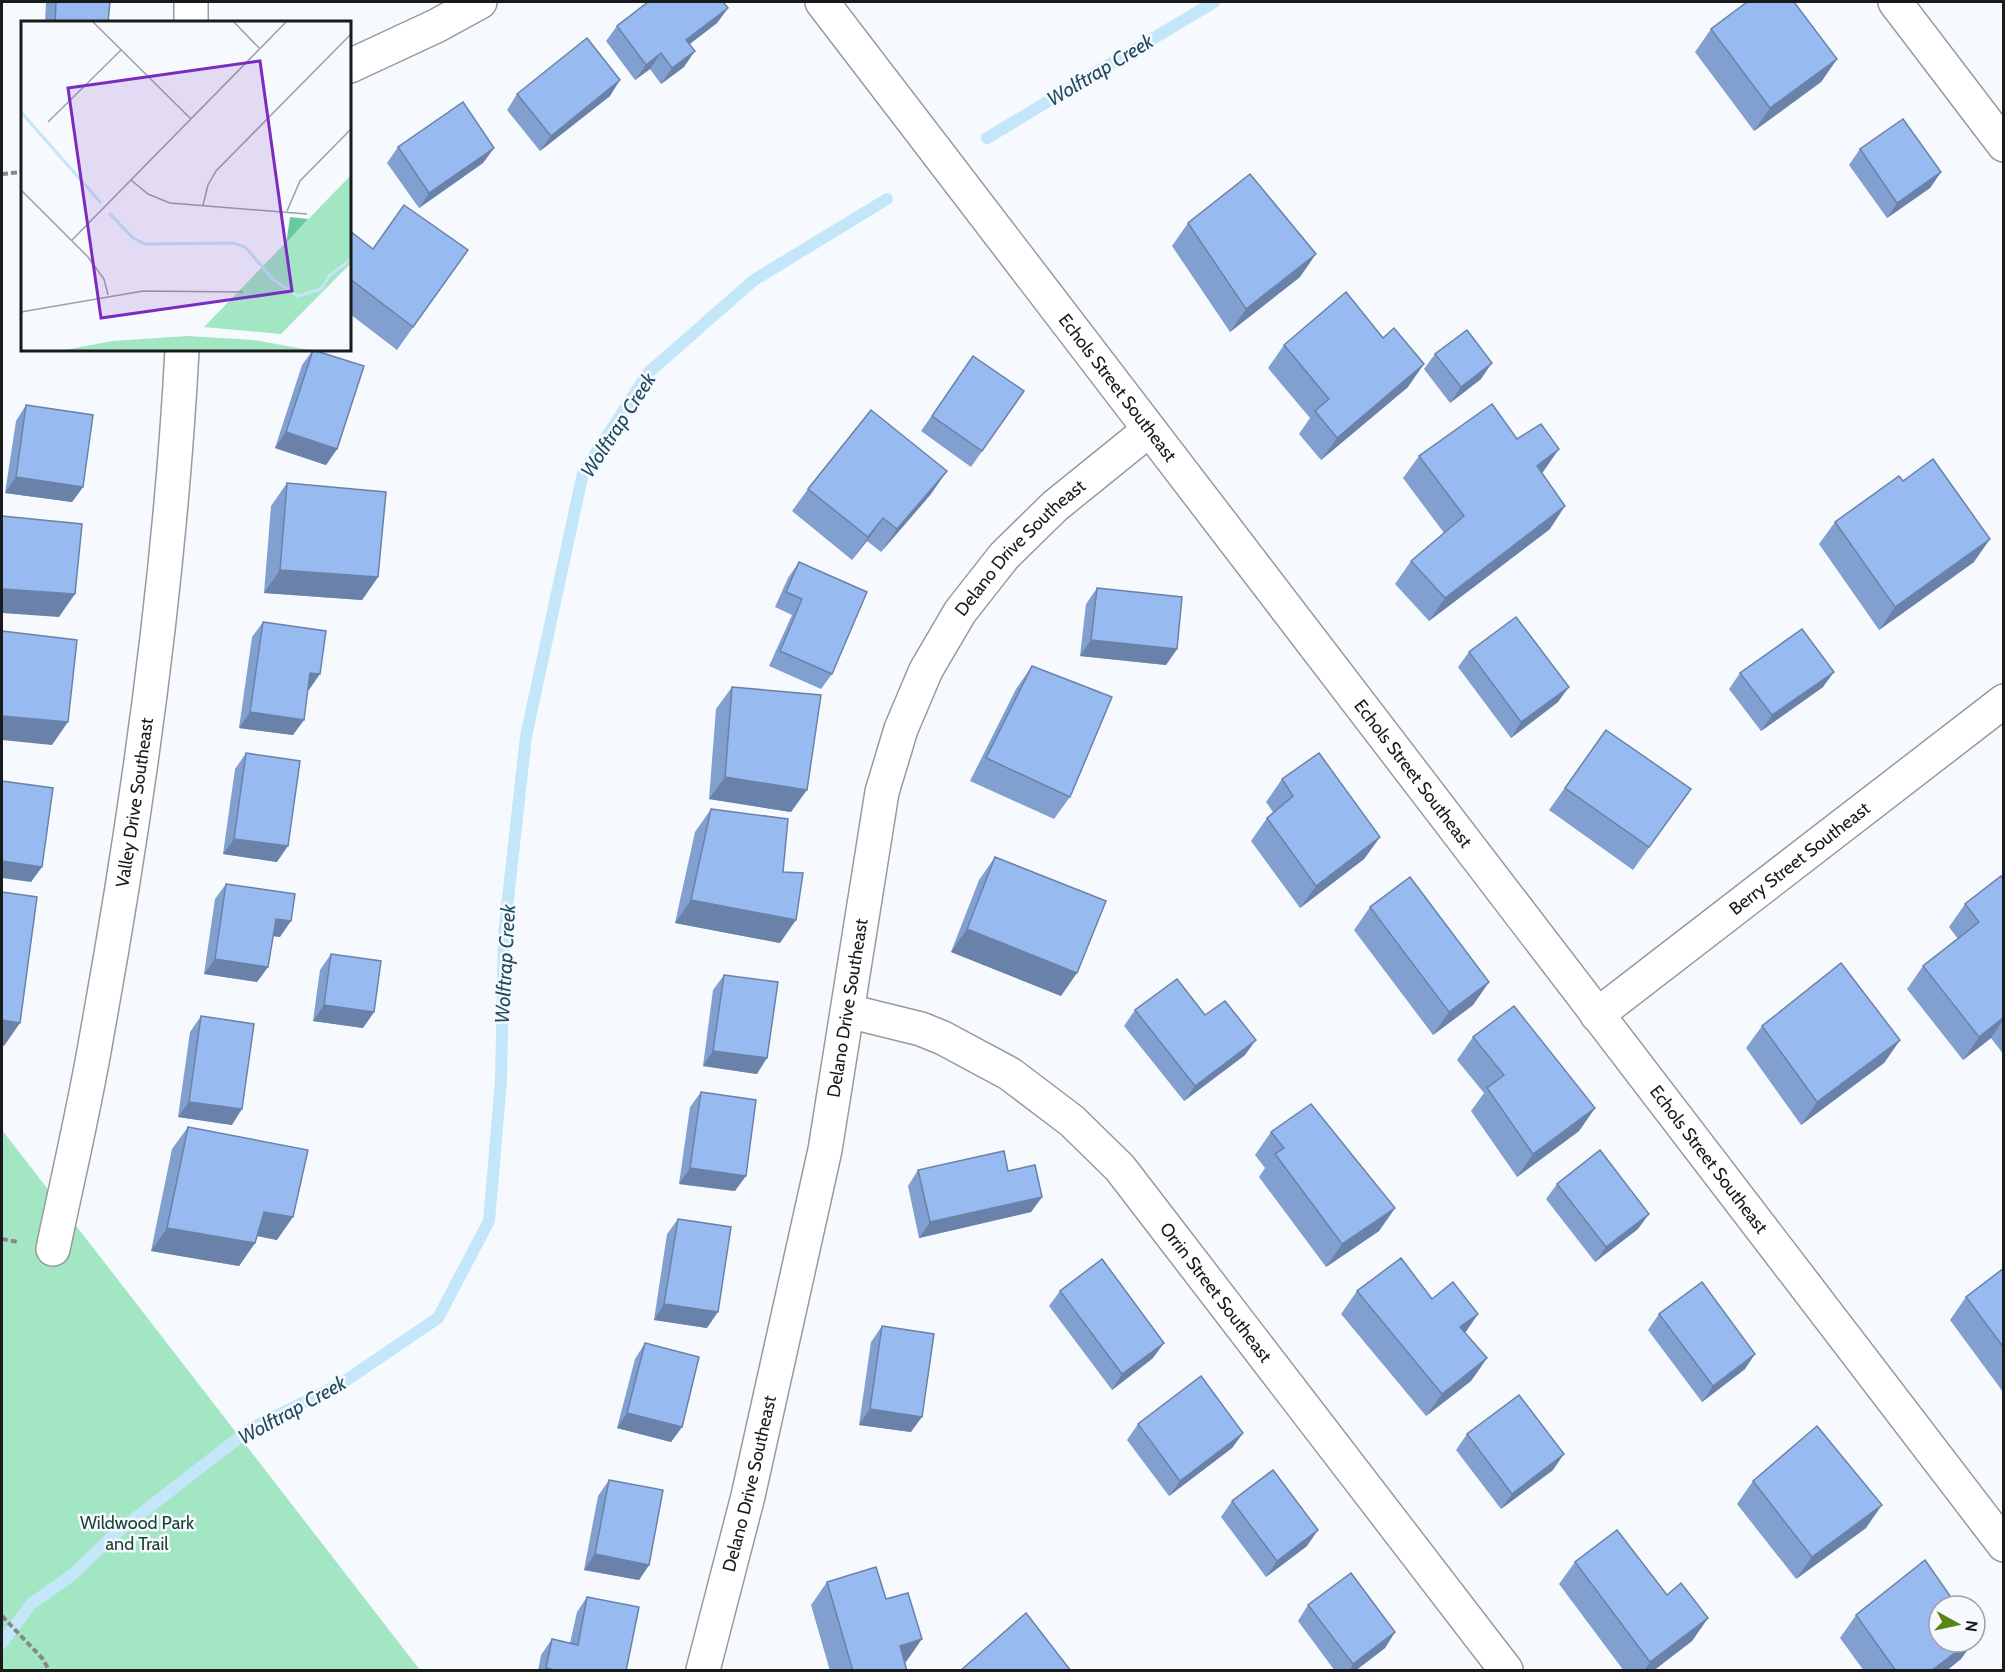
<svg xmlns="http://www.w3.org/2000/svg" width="2005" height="1672" font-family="Cabin,sans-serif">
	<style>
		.green { fill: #a2e6c4 }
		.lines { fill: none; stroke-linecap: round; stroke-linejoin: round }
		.stream { stroke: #c3e7f8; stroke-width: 12 }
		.minor-casing { stroke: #979a9e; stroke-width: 36 }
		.path { stroke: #86888b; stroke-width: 4; stroke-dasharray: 6 3; stroke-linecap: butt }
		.minor { stroke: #fff; stroke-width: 33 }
		.wall { fill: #82a0cf }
		.shaded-wall { fill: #6a82a9 }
		.building { fill: #97baf1; stroke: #6a82a9; stroke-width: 1.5 }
		.labels { text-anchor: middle; stroke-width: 5; stroke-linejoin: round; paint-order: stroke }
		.street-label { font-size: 18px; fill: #191a1c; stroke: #f6f9fe }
		.park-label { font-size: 18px; fill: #1a4331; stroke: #f6f9fe }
		.water-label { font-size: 20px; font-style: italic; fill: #214c5e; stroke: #f6f9fe }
		.inset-river { fill: none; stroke: #c3e7f8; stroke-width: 3 }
		.inset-road { fill: none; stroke: #9ea0a4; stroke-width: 1.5 }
		.view { fill: #7b2cbf; fill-opacity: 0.15; stroke: #7b2cbf; stroke-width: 3 }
		.inset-edge { fill: none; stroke: #191a1c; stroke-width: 3 }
	</style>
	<rect width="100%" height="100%" fill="#f6f9fe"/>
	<path class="green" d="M2 1130 420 1670H2Z"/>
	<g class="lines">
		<g class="stream">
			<path d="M987 138 1214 2"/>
			<path d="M2 1643 31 1604 72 1575 116 1533 250 1429 342 1383 438 1318 489 1221 501 1081 504 935 526 736 583 473 648 373 754 280 887 199"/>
		</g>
		<defs>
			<g id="minor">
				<path d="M191 2V22"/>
				<path id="s1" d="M822 2 2004 1545"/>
				<path d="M1895 2 2004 145"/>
				<path d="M350 66 436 26 480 2"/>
				<path id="s2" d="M848 1011 921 1029 943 1038 1010 1074 1072 1121 1120 1168 1506 1670"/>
				<path id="s3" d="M1597 1015 2004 701"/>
				<path id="s4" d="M53 1249C68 1177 85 1106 97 1034 138 808 170 579 182 350"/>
				<path id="s5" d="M703 1670 748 1496 825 1150 882 792 901 729 926 670 960 612 1004 556 1055 506 1149 430"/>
			</g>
		</defs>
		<use href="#minor" class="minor-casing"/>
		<g class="path">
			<path d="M2 174 22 172"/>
			<path d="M2 1239 18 1242"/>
			<path d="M2 1616 42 1658 49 1670"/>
		</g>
		<use href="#minor" class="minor"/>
	</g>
	<g class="wall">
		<path d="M46 2H110L108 22H45Z"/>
		<path d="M728 8 717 23 690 44 684 67 661 84 650 69 635 80 606 41 617 26Z"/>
		<path d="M1711 29 1837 59 1821 82 1754 131 1695 52Z"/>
		<path d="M517 94 610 96 540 151 507 110Z"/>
		<path d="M398 147 494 148 483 163 419 208 387 163Z"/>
		<path d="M1860 149 1941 172 1930 188 1887 218 1849 165Z"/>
		<path d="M1188 223 1300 277 1230 332 1172 246Z"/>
		<path d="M350 231 373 249 468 250 397 350 350 314Z"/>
		<path d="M1383 338 1408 387 1321 460 1299 434 1310 418 1268 368 1284 345Z"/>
		<path d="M313 350 337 449 326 465 275 448 302 365Z"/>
		<path d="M1435 354 1481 379 1450 403 1424 369Z"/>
		<path d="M973 356 1024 391 971 467 921 431Z"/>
		<path d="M26 405 83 487 72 502 5 493 16 421Z"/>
		<path d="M1517 439 1543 472 1542 473 1550 529 1429 621 1395 584 1411 561 1444 533 1403 478 1419 456Z"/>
		<path d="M287 483 378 577 362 600 264 593 271 506Z"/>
		<path d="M808 489 931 494 881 552 867 541 852 560 792 511Z"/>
		<path d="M1835 522 1974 562 1879 630 1819 544Z"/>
		<path d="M799 562 832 674 821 689 769 666 792 615 775 607 788 578Z"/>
		<path d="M1097 588 1177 649 1166 665 1080 656 1086 604Z"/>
		<path d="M263 622 309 690H308L293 735 239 728 252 637Z"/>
		<path d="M1469 652 1558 702 1511 738 1458 667Z"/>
		<path d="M1032 666 1070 797 1054 819 970 781 1016 689Z"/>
		<path d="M1740 673 1823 687 1761 731 1729 689Z"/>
		<path d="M732 687 791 812 709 799 716 709Z"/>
		<path d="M1606 730 1691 789 1633 870 1549 810Z"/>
		<path d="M246 753 277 862 223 854 235 769Z"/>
		<path d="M1282 779 1380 837 1364 859 1300 908 1251 841 1267 818 1273 812 1266 802Z"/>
		<path d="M711 809 783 872 780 943 675 923 695 832Z"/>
		<path d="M995 857 1061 996 951 952 979 880Z"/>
		<path d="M2004 879V1055L1991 1038 1963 1060 1907 989 1923 966 1958 939 1949 927 1965 904Z"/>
		<path d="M226 884 280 937 273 936 268 967 257 982 204 974 215 899Z"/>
		<path d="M1370 907 1489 982 1473 1005 1433 1035 1354 930Z"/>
		<path d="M331 954 374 1012 363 1028 313 1021 320 970Z"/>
		<path d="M724 975 757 1074 703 1066 713 990Z"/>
		<path d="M1135 1010 1205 1015 1245 1055 1184 1101 1124 1026Z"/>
		<path d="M201 1016 232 1125 178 1117 190 1032Z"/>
		<path d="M1762 1026 1900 1040 1884 1063 1801 1125 1746 1048Z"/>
		<path d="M1473 1037 1595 1108 1579 1131 1517 1177 1471 1111 1484 1093 1457 1060Z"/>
		<path d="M701 1092 735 1191 679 1184 690 1107Z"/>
		<path d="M188 1127 277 1240 257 1236 255 1243 239 1266 151 1251 172 1149Z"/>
		<path d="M1271 1132 1395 1208 1379 1231 1326 1267 1259 1177 1265 1168 1255 1155Z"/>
		<path d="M918 1170 1008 1171 1042 1197 1031 1212 919 1238 908 1186Z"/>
		<path d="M1557 1184 1638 1229 1595 1262 1546 1199Z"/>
		<path d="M678 1219 707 1328 654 1320 667 1234Z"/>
		<path d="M2004 1268 2003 1392 1950 1320 1966 1297Z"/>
		<path d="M1060 1291 1153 1358 1112 1390 1049 1306Z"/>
		<path d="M1357 1291 1432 1299 1478 1314 1465 1333 1487 1358 1471 1381 1426 1416 1341 1314Z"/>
		<path d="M1659 1314 1745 1369 1702 1402 1648 1330Z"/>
		<path d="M882 1326 911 1432 859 1425 871 1342Z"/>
		<path d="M645 1343 682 1427 671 1442 617 1428 635 1359Z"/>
		<path d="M1138 1424 1243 1433 1232 1448 1169 1496 1127 1440Z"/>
		<path d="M1467 1434 1553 1470 1501 1509 1456 1450Z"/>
		<path d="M609 1480 649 1565 639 1580 584 1570 598 1496Z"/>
		<path d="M1753 1481 1866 1528 1796 1579 1737 1504Z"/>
		<path d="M1232 1501 1307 1546 1266 1577 1221 1517Z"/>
		<path d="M1575 1562 1667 1595 1708 1618 1692 1641 1653 1671H1624L1559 1584Z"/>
		<path d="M827 1582 906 1662H905L907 1671H830L811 1605Z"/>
		<path d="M587 1597 626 1671H538L541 1655 552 1639 570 1643 577 1612Z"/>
		<path d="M1308 1605 1395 1632 1385 1648 1355 1671H1335L1298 1621Z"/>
		<path d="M1856 1615 1939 1642H1973L1961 1659 1946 1671H1864L1840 1638Z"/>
	</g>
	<g class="shaded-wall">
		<path d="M728 8 717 23 675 55 686 40Z"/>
		<path d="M695 51 684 67 661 84 672 68Z"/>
		<path d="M661 53 650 69 635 80 646 65Z"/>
		<path d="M1837 59 1821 82 1754 131 1770 108Z"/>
		<path d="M620 80 610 96 540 151 551 136Z"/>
		<path d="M494 148 483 163 419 208 429 193Z"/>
		<path d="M1941 172 1930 188 1887 218 1897 203Z"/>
		<path d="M1316 254 1300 277 1230 332 1246 309Z"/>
		<path d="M1492 363 1481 379 1450 403 1461 387Z"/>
		<path d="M1424 364 1408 387 1321 460 1337 438Z"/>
		<path d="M286 432 337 449 326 465 275 448Z"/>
		<path d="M1559 449 1543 472 1521 488 1537 466Z"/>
		<path d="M947 471 931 494 881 552 897 529Z"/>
		<path d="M16 477 83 487 72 502 5 493Z"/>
		<path d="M1565 506 1550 529 1429 621 1445 598Z"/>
		<path d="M883 518 867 541 852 560 868 537Z"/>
		<path d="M1990 539 1974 562 1879 630 1895 607Z"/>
		<path d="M280 570 378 577 362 600 264 593Z"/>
		<path d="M2 589 75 594 59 617 2 613Z"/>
		<path d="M1091 640 1177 649 1166 665 1080 656Z"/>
		<path d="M1834 672 1823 687 1761 731 1772 715Z"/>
		<path d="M310 673 320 674 309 690 299 688Z"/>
		<path d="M1569 687 1558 702 1511 738 1521 722Z"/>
		<path d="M250 712 304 720 293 735 239 728Z"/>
		<path d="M2 716 68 722 52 745 2 740Z"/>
		<path d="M725 777 807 790 791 812 709 799Z"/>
		<path d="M1380 837 1364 859 1300 908 1316 886Z"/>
		<path d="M234 839 288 846 277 862 223 854Z"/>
		<path d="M2 861 42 867 31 882 2 878Z"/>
		<path d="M691 900 796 920 780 943 675 923Z"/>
		<path d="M276 919 291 921 280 937 265 935Z"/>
		<path d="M967 929 1077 973 1061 996 951 952Z"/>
		<path d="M215 959 268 967 257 982 204 974Z"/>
		<path d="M1489 982 1473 1005 1433 1035 1449 1012Z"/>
		<path d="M324 1005 374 1012 363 1028 313 1021Z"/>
		<path d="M2004 1017V1019L1991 1038 1963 1060 1979 1037Z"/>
		<path d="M2 1020 20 1023 4 1046 2 1045Z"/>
		<path d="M1256 1040 1245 1055 1184 1101 1195 1086Z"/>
		<path d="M1900 1040 1884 1063 1801 1125 1817 1102Z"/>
		<path d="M713 1051 767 1058 757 1074 703 1066Z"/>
		<path d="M189 1102 242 1109 232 1125 178 1117Z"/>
		<path d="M1595 1108 1579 1131 1517 1177 1533 1154Z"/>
		<path d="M690 1168 746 1176 735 1191 679 1184Z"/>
		<path d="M1042 1197 1031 1212 919 1238 930 1222Z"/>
		<path d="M1395 1208 1379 1231 1326 1267 1342 1244Z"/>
		<path d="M264 1212 293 1217 277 1240 248 1234Z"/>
		<path d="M1649 1214 1638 1229 1595 1262 1606 1247Z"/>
		<path d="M167 1228 255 1243 239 1266 151 1251Z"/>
		<path d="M664 1304 718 1312 707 1328 654 1320Z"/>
		<path d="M1478 1314 1462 1337 1460 1327Z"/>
		<path d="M1164 1343 1153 1358 1112 1390 1122 1374Z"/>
		<path d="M1755 1354 1745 1369 1702 1402 1713 1386Z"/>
		<path d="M1487 1358 1471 1381 1426 1416 1442 1394Z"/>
		<path d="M870 1409 922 1417 911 1432 859 1425Z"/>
		<path d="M627 1413 682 1427 671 1442 617 1428Z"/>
		<path d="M1243 1433 1232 1448 1169 1496 1180 1481Z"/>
		<path d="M1564 1454 1553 1470 1501 1509 1512 1494Z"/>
		<path d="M1882 1505 1866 1528 1796 1579 1812 1557Z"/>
		<path d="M1318 1530 1307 1546 1266 1577 1277 1561Z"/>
		<path d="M595 1554 649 1565 639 1580 584 1570Z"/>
		<path d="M1708 1618 1692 1641 1653 1671H1644L1650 1662Z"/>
		<path d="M1395 1632 1385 1648 1355 1671H1349L1353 1664Z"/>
		<path d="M922 1639 906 1662 884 1669 900 1646Z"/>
		<path d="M1969 1642H1973L1961 1659 1946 1671H1931Z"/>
		<path d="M546 1668 559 1671H544Z"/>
	</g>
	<g class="building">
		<path d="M56 2H110L108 22H55Z"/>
		<path d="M648 2H723L728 8 686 40 695 51 672 68 661 53 646 65 617 26Z"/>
		<path d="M1747 2H1794L1837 59 1770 108 1711 29Z"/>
		<path d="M587 38 620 80 551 136 517 94Z"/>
		<path d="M463 102 494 148 429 193 398 147Z"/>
		<path d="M1903 119 1941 172 1897 203 1860 149Z"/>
		<path d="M1250 174 1316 254 1246 309 1188 223Z"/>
		<path d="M404 205 468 250 413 327 350 279V231L373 249Z"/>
		<path d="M1346 292 1383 338 1394 328 1424 364 1337 438 1315 411 1329 399 1284 345Z"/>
		<path d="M1467 330 1492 363 1461 387 1435 354Z"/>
		<path d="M313 350 364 366 337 449 286 432Z"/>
		<path d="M973 356 1024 391 982 451 932 416Z"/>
		<path d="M1492 404 1517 439 1541 424 1559 449 1537 466 1565 506 1445 598 1411 561 1464 516 1419 456Z"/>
		<path d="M26 405 93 415 83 487 16 477Z"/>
		<path d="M871 410 947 471 897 529 883 518 868 537 808 489Z"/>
		<path d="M1933 459 1990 539 1895 607 1835 522 1899 476 1903 481Z"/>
		<path d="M287 483 386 492 378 577 280 570Z"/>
		<path d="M2 516 82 524 75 594 2 589Z"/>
		<path d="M799 562 867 592 832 674 780 651 802 599 786 592Z"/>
		<path d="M1097 588 1182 597 1177 649 1091 640Z"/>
		<path d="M1516 617 1569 687 1521 722 1469 652Z"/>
		<path d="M263 622 326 631 320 674 310 673 304 720 250 712Z"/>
		<path d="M1802 629 1834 672 1772 715 1740 673Z"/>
		<path d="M2 631 77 640 68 722 2 716Z"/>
		<path d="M1032 666 1112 697 1070 797 986 758Z"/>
		<path d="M732 687 821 695 807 790 725 777Z"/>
		<path d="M1606 730 1691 789 1649 847 1565 788Z"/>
		<path d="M246 753 300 761 288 846 234 839Z"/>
		<path d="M1319 753 1380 837 1316 886 1267 818 1293 796 1282 779Z"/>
		<path d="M2 781 53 788 42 867 2 861Z"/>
		<path d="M711 809 788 819 783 872 803 873 796 920 691 900Z"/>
		<path d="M995 857 1106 901 1077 973 967 929Z"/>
		<path d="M2001 876 2004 879V1017L1979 1037 1923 966 1979 922 1965 904Z"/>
		<path d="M1410 877 1489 982 1449 1012 1370 907Z"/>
		<path d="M226 884 295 894 291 921 276 919 268 967 215 959Z"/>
		<path d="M2 892 37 897 20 1023 2 1020Z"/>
		<path d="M331 954 381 961 374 1012 324 1005Z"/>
		<path d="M1841 963 1900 1040 1817 1102 1762 1026Z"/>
		<path d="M724 975 778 982 767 1058 713 1051Z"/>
		<path d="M1177 979 1205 1015 1225 1001 1256 1040 1195 1086 1135 1010Z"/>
		<path d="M1514 1006 1595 1108 1533 1154 1487 1088 1504 1075 1473 1037Z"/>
		<path d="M201 1016 254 1024 242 1109 189 1102Z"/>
		<path d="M701 1092 756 1100 746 1176 690 1168Z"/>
		<path d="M1311 1104 1395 1208 1342 1244 1275 1154 1284 1148 1271 1132Z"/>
		<path d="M188 1127 308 1150 293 1217 264 1212 255 1243 167 1228Z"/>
		<path d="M1600 1150 1649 1214 1606 1247 1557 1184Z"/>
		<path d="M1004 1151 1008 1171 1035 1165 1042 1197 930 1222 918 1170Z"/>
		<path d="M678 1219 731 1227 718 1312 664 1304Z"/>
		<path d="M1401 1258 1432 1299 1453 1282 1478 1314 1460 1327 1487 1358 1442 1394 1357 1291Z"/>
		<path d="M1102 1259 1164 1343 1122 1374 1060 1291Z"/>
		<path d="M2004 1268V1348L1966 1297Z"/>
		<path d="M1702 1282 1755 1354 1713 1386 1659 1314Z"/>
		<path d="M882 1326 934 1334 922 1417 870 1409Z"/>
		<path d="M645 1343 699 1357 682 1427 627 1413Z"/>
		<path d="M1201 1376 1243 1433 1180 1481 1138 1424Z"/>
		<path d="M1519 1395 1564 1454 1512 1494 1467 1434Z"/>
		<path d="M1817 1426 1882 1505 1812 1557 1753 1481Z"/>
		<path d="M1273 1470 1318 1530 1277 1561 1232 1501Z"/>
		<path d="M609 1480 663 1490 649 1565 595 1554Z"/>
		<path d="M1617 1530 1667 1595 1681 1583 1708 1618 1650 1662 1575 1562Z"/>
		<path d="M1925 1560 1957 1606H1939V1642H1969L1931 1671H1896L1856 1615Z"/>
		<path d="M876 1567 886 1599 908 1593 922 1639 900 1646 907 1671H853L827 1582Z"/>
		<path d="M1351 1573 1395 1632 1353 1664 1308 1605Z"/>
		<path d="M587 1597 639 1607 626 1671H559L546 1668 552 1639 578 1645Z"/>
		<path d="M1026 1613 1071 1671H960Z"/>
	</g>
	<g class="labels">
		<g class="street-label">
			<text dy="6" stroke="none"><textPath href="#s1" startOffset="486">Echols Street Southeast</textPath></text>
			<text dy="6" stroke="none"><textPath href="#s5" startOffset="1182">Delano Drive Southeast</textPath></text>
			<text dy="6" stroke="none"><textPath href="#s1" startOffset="972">Echols Street Southeast</textPath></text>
			<text dy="6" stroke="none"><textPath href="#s4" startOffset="454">Valley Drive Southeast</textPath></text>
			<text dy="6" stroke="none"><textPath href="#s3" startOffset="256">Berry Street Southeast</textPath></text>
			<text dy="6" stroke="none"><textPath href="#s5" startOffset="678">Delano Drive Southeast</textPath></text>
			<text dy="6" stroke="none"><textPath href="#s1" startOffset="1458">Echols Street Southeast</textPath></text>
			<text dy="6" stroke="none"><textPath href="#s2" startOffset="477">Orrin Street Southeast</textPath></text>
			<text dy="6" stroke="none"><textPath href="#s5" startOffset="192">Delano Drive Southeast</textPath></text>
		</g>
		<g class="park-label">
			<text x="137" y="1529">Wildwood Park<tspan x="137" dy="21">and Trail</tspan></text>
		</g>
		<g class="water-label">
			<text transform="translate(1100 70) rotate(-31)" y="7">Wolftrap Creek</text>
			<text transform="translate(618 425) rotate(-57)" y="7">Wolftrap Creek</text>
			<text transform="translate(505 964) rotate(-87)" y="7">Wolftrap Creek</text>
			<text transform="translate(292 1410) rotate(-29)" y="7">Wolftrap Creek</text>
		</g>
	</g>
	<g transform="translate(21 21)">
		<rect width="330" height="330" fill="#f6f9fe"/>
		<path d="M330 154V242L260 313 183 306ZM167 315 233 319 294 330H39L91 320Z" fill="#a2e6c4"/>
		<path d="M269 196 287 198 265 222 266 217Z" fill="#6ac89d"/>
		<path class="inset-river" d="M0 91 80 182M88 192 112 217 124 223 212 222 224 226 253 259 277 275 300 268 309 254 330 238"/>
		<path class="inset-road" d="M71 0 170 98M212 0 239 28M27 101 100 29M110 159 127 173 149 182 286 193M0 169 67 236 83 258 87 274M182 184 187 164 195 150 330 13M266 190 279 160 330 108M51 219 266 0M0 291 122 270 222 271"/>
		<path class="view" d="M239 40 271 270 80 297 47 67Z"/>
		<rect width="330" height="330" class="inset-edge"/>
	</g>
	<rect width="2005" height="1672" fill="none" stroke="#191a1c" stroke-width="6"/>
	<g transform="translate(1957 1624) rotate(98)"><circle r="28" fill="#f6f9fe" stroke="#9ea0a4" stroke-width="1.5"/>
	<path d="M0-4.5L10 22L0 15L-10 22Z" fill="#578516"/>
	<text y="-9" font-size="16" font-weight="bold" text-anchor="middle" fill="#191a1c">N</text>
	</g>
</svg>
